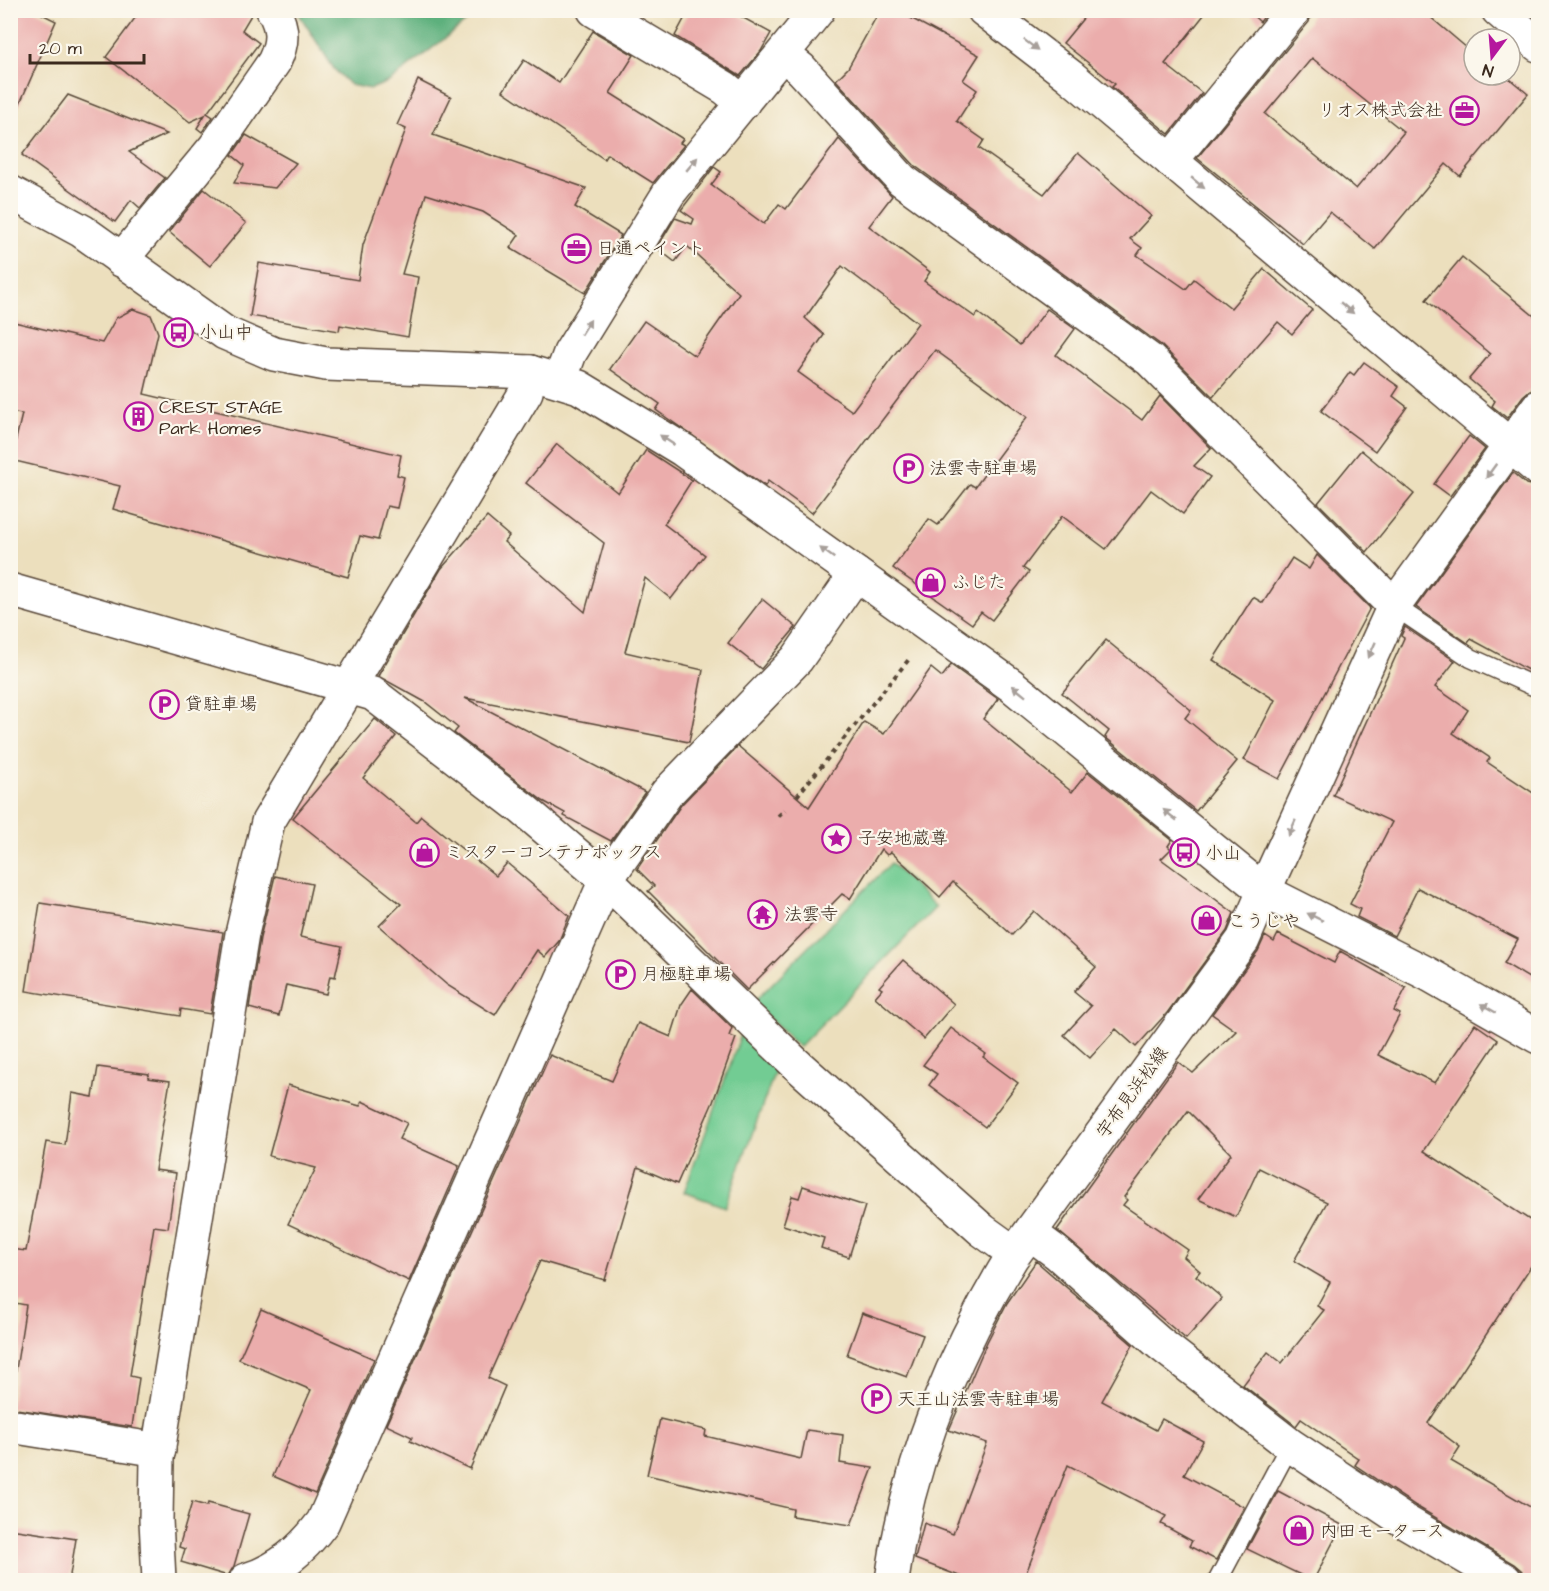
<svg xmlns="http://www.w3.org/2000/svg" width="1549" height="1591" font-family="'Architects Daughter','Klee One',sans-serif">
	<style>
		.green { fill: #72cc93; stroke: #567b58; stroke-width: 1.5 }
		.forest { fill: #5db07d; stroke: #4c6d4e; stroke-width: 1.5 }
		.building { fill: #ebadac; fill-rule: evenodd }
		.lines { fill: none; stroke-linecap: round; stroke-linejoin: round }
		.lane-casing { stroke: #564536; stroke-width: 21 }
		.street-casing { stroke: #564536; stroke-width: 36 }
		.secondary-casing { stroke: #564536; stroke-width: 36 }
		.path { stroke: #564536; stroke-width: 4; stroke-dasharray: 4.5 4.5; stroke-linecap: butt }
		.lane { stroke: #fff; stroke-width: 18 }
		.street { stroke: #fff; stroke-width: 33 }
		.secondary { stroke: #fff; stroke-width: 33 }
		.oneway { fill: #a79f9a }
		.labels { text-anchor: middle; stroke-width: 4.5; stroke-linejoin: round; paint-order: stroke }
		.poi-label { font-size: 18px; fill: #3b2a1e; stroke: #fbf7ec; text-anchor: start }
		.street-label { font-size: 18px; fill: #3b2a1e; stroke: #fbf7ec }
	</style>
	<rect width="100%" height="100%" fill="#fbf7ec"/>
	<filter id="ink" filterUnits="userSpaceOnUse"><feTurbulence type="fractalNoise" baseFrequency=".0167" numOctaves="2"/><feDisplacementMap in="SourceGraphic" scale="12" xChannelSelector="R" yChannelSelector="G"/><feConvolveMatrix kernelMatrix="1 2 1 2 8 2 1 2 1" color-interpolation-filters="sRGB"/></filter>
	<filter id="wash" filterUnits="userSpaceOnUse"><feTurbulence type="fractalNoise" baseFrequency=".008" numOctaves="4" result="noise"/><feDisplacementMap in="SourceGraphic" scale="24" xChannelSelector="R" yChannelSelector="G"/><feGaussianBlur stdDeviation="1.35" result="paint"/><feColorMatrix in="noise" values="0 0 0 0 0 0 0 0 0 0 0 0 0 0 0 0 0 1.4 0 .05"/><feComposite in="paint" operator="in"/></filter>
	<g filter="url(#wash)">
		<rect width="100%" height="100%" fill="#ecdfbd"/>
		<g class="green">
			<path d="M891 863 936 907 799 1047 753 1003Z"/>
			<path d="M742 1032 777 1066 725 1207 684 1192Z"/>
		</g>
		<path class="forest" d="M297 11H480L390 81 371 89 350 85 334 69Z"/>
		<g id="blocks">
			<g class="building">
				<path d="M10 10H34L56 21 10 126Z"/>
				<path d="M141 10H254L242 30 259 43 207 113 213 117 202 132 197 128 205 115 190 122 106 57Z"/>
				<path d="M689 10H729L771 33 761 51 740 76 675 36Z"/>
				<path d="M880 10H896L979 55 963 80 977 90 957 121 984 140 979 148 1044 194 1078 153 1151 216 1130 239 1142 248 1137 255 1186 289 1194 279 1231 308 1264 269 1312 310 1292 334 1278 322 1213 397 1161 345 915 166 836 80 848 68Z"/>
				<path d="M1090 10H1208L1165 64 1202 93 1169 134 1112 87 1115 84 1063 43Z"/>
				<path d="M1247 10H1269L1260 22Z"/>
				<path d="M1312 10H1422L1474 54V75H1505L1528 94 1460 176 1446 164 1375 249 1330 212 1303 244 1197 158 1309 22ZM1312 58 1404 132 1356 189 1265 114Z"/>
				<path d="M593 31 634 55 610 93 683 139 680 143 684 145 653 183 607 154 604 159 503 91 524 60 559 83Z"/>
				<path d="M418 80 451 97 433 135 586 188 575 207 621 235 585 293 510 248 519 235 483 212 426 194 402 274 418 277 408 337 340 325 339 331 250 316 259 263 358 280 363 245 406 129 397 125Z"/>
				<path d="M68 95 167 134 129 152 165 178 140 208 131 200 115 222 22 155Z"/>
				<path d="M246 135 296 163 275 188 234 183 244 165 232 155Z"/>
				<path d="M839 139 892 196 869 226 930 272 924 281 975 317 978 313 1020 345 1047 309 1075 329 1056 355 1142 420 1160 396 1211 448 1194 466 1210 477 1183 514 1151 490 1106 549 1062 516 1023 568 1029 572 992 620 981 612 972 624 893 568 929 519 938 525 970 484 975 487 1027 417 935 350 812 513 768 481 765 486 667 418 656 410 660 404 610 369 644 321 695 356 739 293 687 246 675 262 657 248 675 218 692 224 694 219 681 210 714 167 721 172 711 185 764 224 779 204 786 209ZM842 266 918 323 852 411 798 372 824 335 805 318Z"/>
				<path d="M204 189 246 223 210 266 169 232Z"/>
				<path d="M1462 257 1539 320V388L1530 390 1523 396 1507 418 1492 406 1495 401 1469 379 1490 354 1426 300Z"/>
				<path d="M133 309 151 315 158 333 144 394 401 455 397 475 404 477 397 508 387 506 378 540 360 536 348 577 113 509 120 486 11 460 22 414 10 412V321L102 343 116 318Z"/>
				<path d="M1364 362 1399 387 1393 396 1407 407 1375 451 1321 411 1350 372 1354 375Z"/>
				<path d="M1469 436 1485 449 1450 496 1434 484Z"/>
				<path d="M557 444 618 493 646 450 692 480 664 524 705 555 671 599 645 578 625 652 703 670 689 742 465 698 645 792 611 841 564 816 565 813 543 801 454 733 458 728 425 702 378 676 441 569 487 517 509 536 504 542 585 612 604 543 526 483Z"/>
				<path d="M1361 450 1414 494 1367 552 1318 503Z"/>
				<path d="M1513 473 1526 484 1539 487V676L1471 639 1468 643 1416 607Z"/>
				<path d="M1317 555 1370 608 1279 779 1244 760 1275 700 1213 660 1253 597 1263 603 1292 558 1309 569Z"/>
				<path d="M762 599 796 627 761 669 728 643Z"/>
				<path d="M1405 627 1455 661 1435 687 1468 710 1453 733 1490 758 1487 762 1539 797V984L1504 963 1518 939 1418 888 1394 936 1357 917 1360 909 1350 904 1392 822 1333 795 1404 638 1401 636Z"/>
				<path d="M1106 640 1191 710 1185 718 1237 761 1196 811 1105 737 1109 731 1062 693Z"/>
				<path d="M951 665 998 699 983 719 1072 792 1088 772 1172 840 1168 846 1171 849 1161 859 1234 913 1227 931 1167 1013 1136 1047 1116 1029 1090 1058 1064 1035 1091 1006 1074 992 1096 967 1034 911 1012 935 953 882 940 897 891 852 887 855 881 849 850 899 842 894 747 990 648 891 654 886 637 869 681 805 738 746 809 807 864 722 884 734 931 668 942 677Z"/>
				<path d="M375 719 396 736 363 778 416 822 421 816 496 876 507 863 569 916 559 941 545 957 537 950 495 1015 447 985 379 926 401 904 293 818Z"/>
				<path d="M275 876 312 884 300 937 342 946 335 977 330 976 326 994 286 985 279 1016 249 1008 260 938Z"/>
				<path d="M40 903 223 932 210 1014 181 1009 180 1016 26 991Z"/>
				<path d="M1278 934 1334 963 1340 951 1406 988 1394 1011 1400 1014 1378 1055 1435 1083 1475 1024 1498 1040 1424 1151 1539 1226V1254L1428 1423 1460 1447 1451 1461 1539 1512V1581H1524L1522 1571 1514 1564 1416 1506 1355 1465 1359 1459 1301 1419 1296 1426 1243 1385 1268 1352 1282 1363 1324 1310 1317 1306 1330 1282 1294 1261 1327 1202 1259 1168 1236 1217 1198 1199 1231 1154 1188 1111 1124 1197 1127 1200 1123 1205 1188 1250 1184 1257 1200 1271 1196 1276 1222 1298 1186 1339 1057 1230 1178 1062 1193 1073 1236 1031 1212 1014 1258 951 1265 936 1274 942Z"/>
				<path d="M903 960 954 1004 924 1039 875 997 882 989 879 987Z"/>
				<path d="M692 989 732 1028 729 1036 736 1038 713 1102 677 1184 638 1167 605 1280 540 1261 488 1378 505 1386 470 1469 410 1441 412 1437 386 1425 550 1055 612 1081 638 1023 671 1037 681 1005Z"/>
				<path d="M951 1028 986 1054 983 1057 1018 1083 985 1127 929 1085 937 1074 923 1065Z"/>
				<path d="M98 1067 149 1074 148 1078 170 1081 155 1170 176 1173 168 1228 154 1226 130 1376 139 1378 132 1427 10 1408 26 1305 10 1302V1249L26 1251 46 1142 65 1145 72 1093 93 1097Z"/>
				<path d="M288 1085 360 1106 362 1101 383 1111 407 1123 399 1139 459 1166 409 1281 288 1224 316 1168 269 1156Z"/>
				<path d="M803 1186 865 1206 849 1257 821 1248 824 1238 783 1225 792 1196 799 1198Z"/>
				<path d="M1036 1261 1133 1345 1102 1401 1156 1430 1162 1419 1203 1441 1184 1475 1244 1507 1216 1560 1189 1546 1192 1541 1161 1524 1166 1516 1068 1465 1023 1581H972L915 1559 924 1523 953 1534 987 1443 949 1430 987 1342 1007 1303Z"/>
				<path d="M261 1309 374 1359 315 1494 273 1476 311 1390 239 1359Z"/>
				<path d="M862 1313 923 1335 907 1377 847 1355Z"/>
				<path d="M660 1419 706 1430 705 1436 801 1459 807 1430 843 1435 840 1463 873 1468 851 1525 792 1516 793 1509 647 1475Z"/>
				<path d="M1278 1491 1342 1525 1313 1581 1247 1549Z"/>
				<path d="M192 1502 207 1506 208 1503 249 1514 234 1566 228 1576 181 1562 185 1549 179 1547Z"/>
				<path d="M10 1529 76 1539 69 1581H10Z"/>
			</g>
		</g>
	</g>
	<g filter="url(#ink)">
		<use href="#blocks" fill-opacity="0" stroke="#564536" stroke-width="1.5"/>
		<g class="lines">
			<defs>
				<g id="lane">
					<path d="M1394 606 1471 658 1533 686"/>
					<path d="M1218 1580 1290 1445"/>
				</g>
				<g id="street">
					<path d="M594 10 725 88 743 103"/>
					<path d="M984 10 1070 76 1538 469"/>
					<path d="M1498 10 1538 45"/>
					<path d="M783 55 801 69 902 180 1150 360 1394 606"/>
					<path d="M1171 161 1294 10"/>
					<path d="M10 192 82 231 225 333 274 354 326 364 530 372 579 387 683 450 1011 685 1264 891 1394 606 1538 407"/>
					<path d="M121 260 215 147 274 62C283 43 284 29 273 10"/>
					<path d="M560 380 570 353 669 193 818 10"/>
					<path d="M10 590 373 694 523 809 606 880 795 1063 982 1230 1014 1253"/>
					<path d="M1030 1233 1057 1253 1159 1343 1290 1445 1406 1522 1505 1580"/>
					<path d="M10 1426 159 1450"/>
					<path d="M159 1580 156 1520 157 1458 242 934 268 822 526 392 530 372"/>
					<path d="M246 1580C279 1570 302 1550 323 1522L606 880 667 793 797 659 856 574"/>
				</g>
				<path id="secondary" d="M892 1580C908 1464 951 1357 1012 1257L1243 940 1264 891 1428 974 1538 1037"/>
			</defs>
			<use href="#lane" class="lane-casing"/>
			<use href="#street" class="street-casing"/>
			<use href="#secondary" class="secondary-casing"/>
			<g class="path">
				<path d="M797 796 910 658"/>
				<path d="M778 816 785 810"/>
			</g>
			<use href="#lane" class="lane"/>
			<use href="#street" class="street"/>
			<use href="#secondary" class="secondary"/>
		</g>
		<defs><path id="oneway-solid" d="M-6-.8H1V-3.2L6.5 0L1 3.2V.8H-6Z" transform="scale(1.5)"/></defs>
		<g class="oneway">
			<use href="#oneway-solid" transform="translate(1031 45) rotate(37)"/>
			<use href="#oneway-solid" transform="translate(692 164) rotate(-50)"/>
			<use href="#oneway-solid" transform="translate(1198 183) rotate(40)"/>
			<use href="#oneway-solid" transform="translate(1347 308) rotate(40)"/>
			<use href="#oneway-solid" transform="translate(586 327) rotate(-58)"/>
			<use href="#oneway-solid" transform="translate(667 440) rotate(-146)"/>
			<use href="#oneway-solid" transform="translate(1491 471) rotate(126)"/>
			<use href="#oneway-solid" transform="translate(827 553) rotate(-144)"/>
			<use href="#oneway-solid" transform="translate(1372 650) rotate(114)"/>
			<use href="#oneway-solid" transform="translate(1019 691) rotate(-141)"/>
			<use href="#oneway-solid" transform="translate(1170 815) rotate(-141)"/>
			<use href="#oneway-solid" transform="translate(1292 828) rotate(114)"/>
			<use href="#oneway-solid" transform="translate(1315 917) rotate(-154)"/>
			<use href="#oneway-solid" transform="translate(1488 1008) rotate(-150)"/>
		</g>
	</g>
	<defs>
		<symbol id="office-ring" viewBox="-11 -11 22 22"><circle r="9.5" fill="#fbf7ec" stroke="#b5179e" stroke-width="1.5"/><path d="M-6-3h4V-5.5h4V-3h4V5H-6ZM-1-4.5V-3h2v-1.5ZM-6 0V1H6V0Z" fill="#b5179e"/></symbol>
		<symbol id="bus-ring" viewBox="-11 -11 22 22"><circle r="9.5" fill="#fbf7ec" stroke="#b5179e" stroke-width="1.5"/><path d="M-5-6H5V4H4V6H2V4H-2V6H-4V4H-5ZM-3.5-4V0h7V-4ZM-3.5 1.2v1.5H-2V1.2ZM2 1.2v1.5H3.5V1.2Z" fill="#b5179e"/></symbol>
		<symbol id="building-ring" viewBox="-11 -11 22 22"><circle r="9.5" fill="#fbf7ec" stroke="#b5179e" stroke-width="1.5"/><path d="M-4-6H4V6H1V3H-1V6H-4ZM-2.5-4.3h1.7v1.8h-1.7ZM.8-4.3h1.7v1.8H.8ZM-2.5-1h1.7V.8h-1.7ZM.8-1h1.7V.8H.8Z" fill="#b5179e"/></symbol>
		<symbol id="parking-ring" viewBox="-11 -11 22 22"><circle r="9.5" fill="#fbf7ec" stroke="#b5179e" stroke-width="1.5"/><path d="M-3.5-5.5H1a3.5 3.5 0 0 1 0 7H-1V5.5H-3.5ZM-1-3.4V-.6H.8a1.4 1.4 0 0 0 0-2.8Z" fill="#b5179e"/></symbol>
		<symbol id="shop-ring" viewBox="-11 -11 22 22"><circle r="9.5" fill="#fbf7ec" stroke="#b5179e" stroke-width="1.5"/><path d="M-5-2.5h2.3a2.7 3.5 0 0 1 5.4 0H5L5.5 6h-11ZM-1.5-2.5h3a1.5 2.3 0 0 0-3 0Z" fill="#b5179e"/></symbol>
		<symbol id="sight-ring" viewBox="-11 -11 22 22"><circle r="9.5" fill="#fbf7ec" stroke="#b5179e" stroke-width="1.5"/><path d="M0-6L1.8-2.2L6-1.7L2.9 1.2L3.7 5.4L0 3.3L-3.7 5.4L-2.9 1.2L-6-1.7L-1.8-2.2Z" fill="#b5179e"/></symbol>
		<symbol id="temple-ring" viewBox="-11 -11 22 22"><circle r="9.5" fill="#fbf7ec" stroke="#b5179e" stroke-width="1.5"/><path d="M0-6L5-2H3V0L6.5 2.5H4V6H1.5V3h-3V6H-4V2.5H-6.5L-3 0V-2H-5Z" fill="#b5179e"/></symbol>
	</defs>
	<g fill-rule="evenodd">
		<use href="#office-ring" x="1448" y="94" width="33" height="33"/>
		<use href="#office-ring" x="560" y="232" width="33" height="33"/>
		<use href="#bus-ring" x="162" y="316" width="33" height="33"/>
		<use href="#building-ring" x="122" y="400" width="33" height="33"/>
		<use href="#parking-ring" x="892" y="452" width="33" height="33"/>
		<use href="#shop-ring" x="914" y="566" width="33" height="33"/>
		<use href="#parking-ring" x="148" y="688" width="33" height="33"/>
		<use href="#sight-ring" x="820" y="822" width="33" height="33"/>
		<use href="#shop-ring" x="408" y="836" width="33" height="33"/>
		<use href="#bus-ring" x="1168" y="836" width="33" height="33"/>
		<use href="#temple-ring" x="746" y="898" width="33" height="33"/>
		<use href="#shop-ring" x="1190" y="904" width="33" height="33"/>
		<use href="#parking-ring" x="604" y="958" width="33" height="33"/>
		<use href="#parking-ring" x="860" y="1382" width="33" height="33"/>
		<use href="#shop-ring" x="1282" y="1514" width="33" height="33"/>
	</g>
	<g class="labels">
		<g class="poi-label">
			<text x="1443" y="116" text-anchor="end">リオス株式会社</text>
			<text x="597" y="254">日通ペイント</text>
			<text x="199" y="338">小山中</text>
			<text x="159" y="413">CREST STAGE<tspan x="159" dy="21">Park Homes</tspan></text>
			<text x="929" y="474">法雲寺駐車場</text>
			<text x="952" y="588">ふじた</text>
			<text x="185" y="710">貸駐車場</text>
			<text x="858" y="844">子安地蔵尊</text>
			<text x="445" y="858">ミスターコンテナボックス</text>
			<text x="1205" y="859">小山</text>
			<text x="784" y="920">法雲寺</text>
			<text x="1228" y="927">こうじや</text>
			<text x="641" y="980">月極駐車場</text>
			<text x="897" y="1405">天王山法雲寺駐車場</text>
			<text x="1320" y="1537">内田モータース</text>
		</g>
		<g class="street-label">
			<text transform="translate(1132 1092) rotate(-54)" y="6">宇布見浜松線</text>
		</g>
	</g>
	<rect width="1549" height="1591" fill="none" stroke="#fbf7ec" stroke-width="36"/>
	<g transform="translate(1492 57) rotate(196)"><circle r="28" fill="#fbf7ec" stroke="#aea59a" stroke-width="1.5"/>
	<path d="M0-4.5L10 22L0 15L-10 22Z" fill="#b5179e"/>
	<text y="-9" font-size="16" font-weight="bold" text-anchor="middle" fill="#3b2a1e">N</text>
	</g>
	<path d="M30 54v9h114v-9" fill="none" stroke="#3b2a1e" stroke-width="3"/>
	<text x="39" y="54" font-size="18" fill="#3b2a1e" stroke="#fbf7ec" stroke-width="4.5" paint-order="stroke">20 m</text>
</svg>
